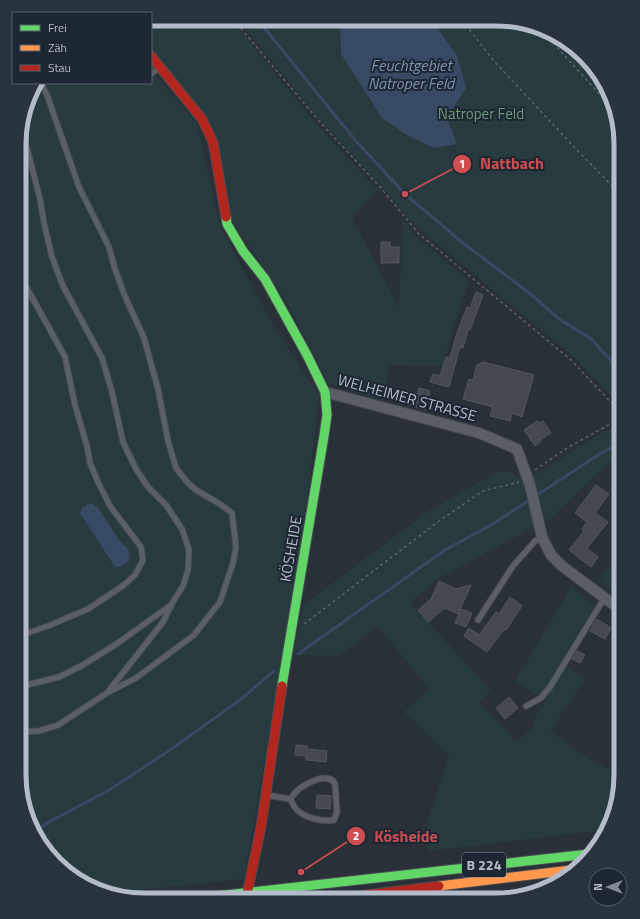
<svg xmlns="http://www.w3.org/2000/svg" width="640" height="919" font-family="'Titillium Web',sans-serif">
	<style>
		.green { fill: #273a3e }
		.water { fill: #384963 }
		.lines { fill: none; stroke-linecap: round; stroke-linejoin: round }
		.stream { stroke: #384963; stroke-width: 3 }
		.building { fill: #444950; stroke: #52575f }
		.lane-casing { stroke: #484c53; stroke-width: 7 }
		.street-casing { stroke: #484c53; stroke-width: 12 }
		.fast-casing { stroke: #484c53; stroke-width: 11 }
		.slow-casing { stroke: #484c53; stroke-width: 11 }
		.jam-casing { stroke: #484c53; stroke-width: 11 }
		.path { stroke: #5d636a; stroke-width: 1.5; stroke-dasharray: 3 3; stroke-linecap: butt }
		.lane { stroke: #5a5e66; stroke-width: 5 }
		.street { stroke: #5a5e66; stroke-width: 10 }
		.fast { stroke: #63d668; stroke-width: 9 }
		.slow { stroke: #ff974d; stroke-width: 9 }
		.jam { stroke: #b3261e; stroke-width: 9 }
		.labels { text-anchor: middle; stroke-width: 4; stroke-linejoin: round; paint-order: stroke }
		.shield { fill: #1d2633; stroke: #878f9c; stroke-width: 1 }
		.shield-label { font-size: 14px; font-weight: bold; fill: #b4bcc9 }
		.park-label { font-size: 15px; fill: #6b9a76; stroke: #1d2633 }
		.street-label { font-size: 15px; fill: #b4bcc9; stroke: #1d2633 }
		.water-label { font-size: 16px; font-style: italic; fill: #7c92b1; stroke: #1d2633 }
		.rim { fill: none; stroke: #b4bcc9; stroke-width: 5 }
		.leader { fill: none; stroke: #ce4d50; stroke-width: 1.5 }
		.callout-dot { fill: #ce4d50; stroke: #1d2633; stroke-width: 1.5 }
		.mark-label { font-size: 12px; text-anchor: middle; font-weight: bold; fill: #fff }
		.callout-label { font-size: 16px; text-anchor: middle; font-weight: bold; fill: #ce4d50; stroke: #1d2633; stroke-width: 4; stroke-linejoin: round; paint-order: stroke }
	</style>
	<rect width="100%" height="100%" fill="#2a3038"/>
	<g class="green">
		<path d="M151 19H228L243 34 314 121 377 190 352 218 399 307 403 219 415 236 469 280 442 366 389 365 384 401 328 384 286 301 231 219 221 156 151 49Z"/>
		<path d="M236 19 513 20 572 45 608 89 621 143V406L577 360 410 221 386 191 321 122 252 36Z"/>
		<path d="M151 71 197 123 220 226 275 328 319 395 307 501 283 654 244 879 113 893 68 874 32 830 19 776 20 127 35 83H151Z"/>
		<path d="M621 421V473L610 461 552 518 439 578 410 603 491 690 479 703 517 742 536 724 533 721 549 695 545 692 539 697 515 681 571 587 600 610 566 666 586 678 550 731 594 762 621 774V784L605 830 428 851 427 824 449 756 404 712 429 689 378 627 338 656 293 655 304 605 428 511 499 471 510 472 525 481Z"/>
		<path d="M621 553V597L598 580Z"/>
	</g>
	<g class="water">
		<path d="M340 20H432L457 56 466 88 447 118 457 144 434 148 408 136 382 118 341 54Z"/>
		<path d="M88 504H93L99 509 119 540 128 549 130 558C126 564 123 567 115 567L80 513 82 508Z"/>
	</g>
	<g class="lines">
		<g class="stream">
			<path d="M257 19 356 141 405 194 463 243 528 292 559 319 590 338 621 371"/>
			<path d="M298 654 445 550 493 524 601 453 613 447H621"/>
			<path d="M34 832 49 822 111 789 173 748 241 699 274 671"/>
		</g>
	</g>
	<g class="building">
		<path d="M381 242H390V247H399V263H381Z"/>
		<path d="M476 292 483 295 470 330H468L463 348 460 347 449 387 430 382 433 374 440 376 446 357 450 358 457 333 467 307 470 308Z"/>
		<path d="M483 362 534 375 522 417 512 413 510 421 490 416 493 407 463 399 469 379 473 380 477 365Z"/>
		<path d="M419 388 430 391 425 410 403 403 406 391 418 394Z"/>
		<path d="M537 421 539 423 543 421 551 433 540 440 541 441 535 446 524 430Z"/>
		<path d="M596 485 609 494 595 513 608 522 587 548 598 557 591 567 569 550 584 531 582 529 587 522 575 513Z"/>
		<path d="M439 581 456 589 471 585 458 614 445 608 428 622 418 610 431 599Z"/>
		<path d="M510 597 522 606 506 630 504 629 487 652 464 636 469 628 479 635 496 612 499 614Z"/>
		<path d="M461 609 472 613 466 627 455 623Z"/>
		<path d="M597 619 611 628 605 639 590 631Z"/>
		<path d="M577 651 585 655 580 663 572 659Z"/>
		<path d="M509 697 518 708 505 719 496 708Z"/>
		<path d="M296 745 307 746V749L327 751 326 762 306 760V756L295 755Z"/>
		<path d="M317 795 331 796 330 809 316 808Z"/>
	</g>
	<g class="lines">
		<defs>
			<g id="lane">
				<path d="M151 74 159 68"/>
				<path d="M41 83 47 95 79 187 109 247 115 269 124 294 144 338 158 389 168 441 176 468 188 483 196 490 220 504 232 513 236 547 233 563 220 602 194 635 136 678 107 693"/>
				<path d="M478 620 513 566 535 541 542 537"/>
				<path d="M19 636 48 626 88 609 124 585 135 575 143 560 141 547 110 506 98 482 90 463 87 446 75 405 65 357 23 281 20 271"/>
				<path d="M19 687 59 677 81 666 115 645 171 605 183 586 188 570 189 550 182 529 166 505 148 487 136 469 123 442 112 392 102 358 63 286 52 257 44 223 40 199 21 124"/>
				<path d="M526 706 541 698 550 687 605 597"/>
				<path d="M19 732 39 731 58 725 107 693 163 622 171 606"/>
				<path d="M266 795 290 799C292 802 294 807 297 810 305 818 323 822 334 820L337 812 335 784C329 771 307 783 299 789 295 792 293 796 290 799"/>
			</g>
			<path id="street" d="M325 392 479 433 517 449 530 485 542 537 551 555 562 566 621 610"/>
			<g id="fast">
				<path d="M226 217 227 224 243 251 265 279 307 355 325 392 327 415 324 436 282 686"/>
				<path d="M190 899 589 854"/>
			</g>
			<path id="slow" d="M439 886 571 870"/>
			<g id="jam">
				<path d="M151 56 202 119 213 142 226 217"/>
				<path d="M246 899 261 827 282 686"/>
				<path d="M324 900 439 886"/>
			</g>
		</defs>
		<use href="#lane" class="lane-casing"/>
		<use href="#street" class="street-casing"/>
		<use href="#fast" class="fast-casing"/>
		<use href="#slow" class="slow-casing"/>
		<use href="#jam" class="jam-casing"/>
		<g class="path">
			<path d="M233 19 319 121 381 188 418 233 571 360 621 413"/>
			<path d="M462 20 493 60 574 147 621 195"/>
			<path d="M545 34 613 109"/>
			<path d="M535 470 567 448 621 418"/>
			<path d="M304 624 439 521 483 491 519 482"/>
			<path d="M126 898 179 893"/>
		</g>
		<use href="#lane" class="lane"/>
		<use href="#street" class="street"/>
		<use href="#fast" class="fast"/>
		<use href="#slow" class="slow"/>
		<use href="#jam" class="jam"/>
	</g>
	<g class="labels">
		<rect class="shield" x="462" y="853" width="44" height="24" rx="3"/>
		<g class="shield-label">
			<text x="484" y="870">B 224</text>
		</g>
		<g class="park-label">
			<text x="481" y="119">Natroper Feld</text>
		</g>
		<g class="street-label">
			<text transform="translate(407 398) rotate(15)" y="5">WELHEIMER STRASSE</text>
			<text transform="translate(291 549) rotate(-80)" y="5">KÖSHEIDE</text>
		</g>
		<g class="water-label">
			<text x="411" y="71">Feuchtgebiet<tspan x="411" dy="18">Natroper Feld</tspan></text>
		</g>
	</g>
	<path d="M0 0H640V919H0ZM144 26H496A118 118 0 0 1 614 144V775A118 118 0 0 1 496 893H144A118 118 0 0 1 26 775V144A118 118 0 0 1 144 26Z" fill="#29323f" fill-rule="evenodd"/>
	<path class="rim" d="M144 26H496A118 118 0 0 1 614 144V775A118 118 0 0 1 496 893H144A118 118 0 0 1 26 775V144A118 118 0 0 1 144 26Z"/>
	<path class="leader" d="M405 194L462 164M301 872L356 836"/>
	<g class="callout-dot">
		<circle cx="405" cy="194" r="4"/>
		<circle cx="301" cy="872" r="4"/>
		<circle cx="462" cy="164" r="10"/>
		<circle cx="356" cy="836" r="10"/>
	</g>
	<g class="mark-label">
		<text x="462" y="168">1</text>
		<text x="356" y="840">2</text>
	</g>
	<g class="callout-label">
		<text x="512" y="169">Nattbach</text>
		<text x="406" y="842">Kösheide</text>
	</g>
	<rect x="12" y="12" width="140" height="72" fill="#1d2633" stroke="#59626f"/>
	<rect x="20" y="25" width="20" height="6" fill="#63d668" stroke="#59626f"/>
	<text x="48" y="32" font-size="12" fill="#b4bcc9">Frei</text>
	<rect x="20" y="45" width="20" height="6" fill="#ff974d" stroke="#59626f"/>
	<text x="48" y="52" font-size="12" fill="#b4bcc9">Zäh</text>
	<rect x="20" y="65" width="20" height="6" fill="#b3261e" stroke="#59626f"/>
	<text x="48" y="72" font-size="12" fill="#b4bcc9">Stau</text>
	<g transform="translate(608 887) rotate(270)"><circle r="19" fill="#1d2633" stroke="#59626f"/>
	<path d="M0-3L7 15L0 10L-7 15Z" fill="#848b96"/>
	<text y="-6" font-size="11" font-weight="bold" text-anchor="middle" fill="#b4bcc9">N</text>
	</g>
</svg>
